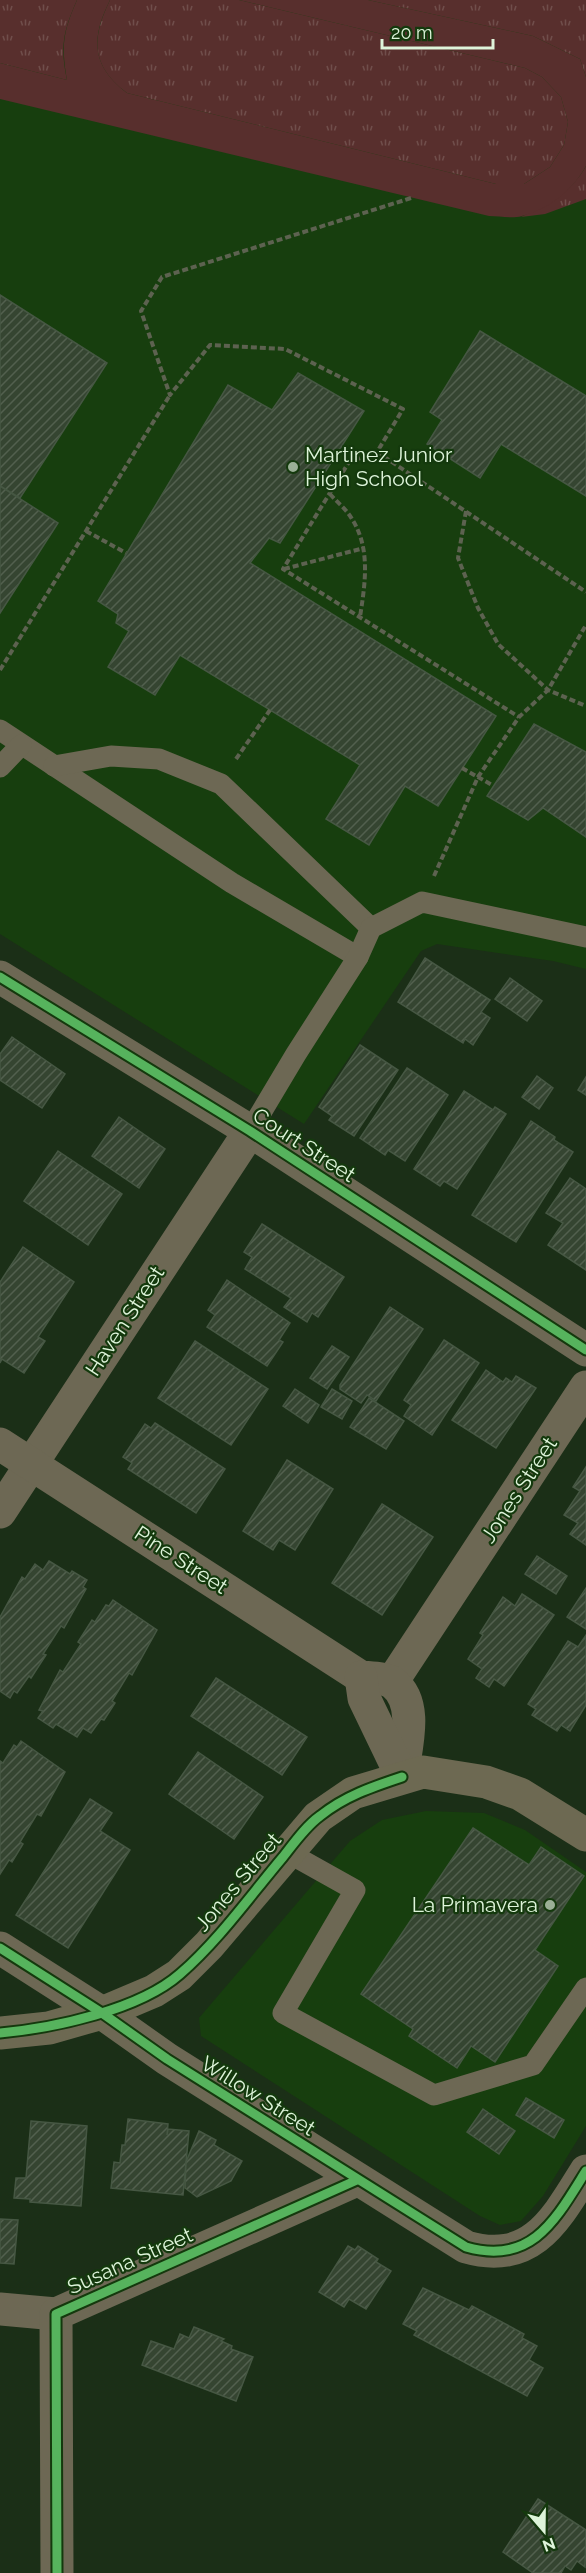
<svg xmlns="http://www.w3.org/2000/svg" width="586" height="2573" font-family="Raleway,sans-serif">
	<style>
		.built { fill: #173e0e }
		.grass { fill: url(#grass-tufts) }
		.garden { fill: #582f2d }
		.building { fill: url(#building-hatch); stroke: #465743; stroke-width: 1.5 }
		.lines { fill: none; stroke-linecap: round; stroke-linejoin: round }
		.path { stroke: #5d6250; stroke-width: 4; stroke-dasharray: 6 3; stroke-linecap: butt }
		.service { stroke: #6d6854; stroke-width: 21 }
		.minor { stroke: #6d6854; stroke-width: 33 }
		.tertiary { stroke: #6d6854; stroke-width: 33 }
		.secondary { stroke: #6d6952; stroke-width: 33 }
		.path-bridge { stroke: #5d6250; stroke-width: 4; stroke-dasharray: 6 3; stroke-linecap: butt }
		.cycleway-casing { stroke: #14390d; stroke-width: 13 }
		.cycleway { stroke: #56b35d; stroke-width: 9 }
		.poi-dot { fill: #9aaf96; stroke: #14390d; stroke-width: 2 }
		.labels { text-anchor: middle; stroke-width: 4.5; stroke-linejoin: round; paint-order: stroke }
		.poi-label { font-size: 21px; fill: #def4da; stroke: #14390d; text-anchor: start }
		.street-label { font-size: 21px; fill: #def4da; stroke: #14390d }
	</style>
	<defs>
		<pattern id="grass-tufts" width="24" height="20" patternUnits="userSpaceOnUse" patternTransform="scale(1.5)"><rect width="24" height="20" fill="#582f2d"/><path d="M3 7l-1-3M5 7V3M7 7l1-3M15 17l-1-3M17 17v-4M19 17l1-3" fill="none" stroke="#704e4b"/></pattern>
		<pattern id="building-hatch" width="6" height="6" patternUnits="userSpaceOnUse" patternTransform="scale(1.5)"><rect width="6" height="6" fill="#354531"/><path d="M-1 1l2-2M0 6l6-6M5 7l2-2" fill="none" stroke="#52604e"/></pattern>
	</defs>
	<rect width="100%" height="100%" fill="#1b2f17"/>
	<g class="built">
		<path d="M0 0H586V969L553 961 437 944 421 951 304 1124 0 934Z"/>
		<path d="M426 1811 484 1813 525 1830 586 1872V2126L543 2196 521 2221 500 2225 480 2216 201 2036 199 2018 350 1841 382 1820Z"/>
	</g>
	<g class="grass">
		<path d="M0 0H77C63 32 60 46 67 80L0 63Z"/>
		<path d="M110 0H239L525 68 542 77 561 97 568 122 564 145 550 167 524 184H496L127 93C91 66 91 39 110 0Z"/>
		<path d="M368 0H586V77L580 59 533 36Z"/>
		<path d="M586 166V199L545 214 521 217C548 204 571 193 586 166Z"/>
	</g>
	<path class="garden" d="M77 0H110C91 38 91 66 127 93L496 184H524L550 167 564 145 568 122 561 97 542 77 525 68 239 0H368L533 36 580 59 586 77V166C573 190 549 209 522 216 512 219 499 216 489 216L0 99V63L67 80C61 45 63 32 77 0Z"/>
	<g class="building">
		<path d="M0 295 107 363 20 498 0 486Z"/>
		<path d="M480 331 586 396V496L501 444 480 478 427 444 442 420 430 412Z"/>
		<path d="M298 373 364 411 280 543 269 538 250 563 496 716 438 806 405 786 369 845 326 819 360 765 180 655 155 695 108 667 129 631 116 623 118 614 98 601 228 385 272 410Z"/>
		<path d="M0 486 58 523 0 613Z"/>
		<path d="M534 724 586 752V837L543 808 528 820 487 796Z"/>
		<path d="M425 958 490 1000 481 1012 490 1018 473 1045 465 1039 463 1043 398 1002Z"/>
		<path d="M510 978 542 1001 527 1021 495 999Z"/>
		<path d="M12 1037 65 1074 42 1108 0 1080V1054Z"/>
		<path d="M360 1045 398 1070 354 1136 329 1120 332 1116 319 1107Z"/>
		<path d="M407 1068 448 1095 405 1161 388 1150 385 1155 360 1138Z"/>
		<path d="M537 1076 553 1088 539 1109 522 1097Z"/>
		<path d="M586 1077V1095L578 1090Z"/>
		<path d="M464 1091 493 1110 495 1107 506 1114 457 1189 444 1181 440 1186 414 1169Z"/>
		<path d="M119 1117 165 1149 139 1188 92 1156Z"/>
		<path d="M531 1121 555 1137 554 1140 573 1152 516 1242 472 1215Z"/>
		<path d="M58 1151 122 1194 88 1245 24 1201Z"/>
		<path d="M570 1178 586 1189V1270L548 1245 563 1223 546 1213Z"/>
		<path d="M262 1224 344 1277 318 1317 312 1313 307 1322 284 1307 291 1298 245 1269 252 1257 244 1252Z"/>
		<path d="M23 1247 74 1282 38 1337 45 1341 24 1373 2 1359 0 1363V1282Z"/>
		<path d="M227 1280 290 1323 279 1340 283 1342 267 1366 207 1327 215 1315 208 1310Z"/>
		<path d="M390 1307 423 1329 376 1401 367 1395 361 1403 340 1389V1385Z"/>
		<path d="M444 1340 479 1363 432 1435 404 1416 411 1405 404 1400Z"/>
		<path d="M195 1341 268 1389 231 1445 158 1398Z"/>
		<path d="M332 1346 349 1357 327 1389 310 1378Z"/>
		<path d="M486 1370 503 1382 506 1378 512 1382 516 1376 536 1388 496 1448 452 1420Z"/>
		<path d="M295 1389 319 1405 308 1423 283 1406Z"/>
		<path d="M332 1389 352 1401 342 1419 321 1407Z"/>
		<path d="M369 1398 404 1421 386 1449 350 1427Z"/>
		<path d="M155 1423 225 1469 196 1513 128 1469 132 1463 123 1457 145 1424 151 1428Z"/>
		<path d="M287 1460 333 1489 295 1550 279 1540 273 1550 243 1531Z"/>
		<path d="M586 1467V1545L570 1534 578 1523 564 1515 580 1491 573 1487Z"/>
		<path d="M382 1504 433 1537 382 1615 332 1583Z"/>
		<path d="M537 1556 567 1576 556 1594 525 1574Z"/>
		<path d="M49 1561 70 1574 72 1571 87 1580 83 1587 86 1589 64 1628 61 1626 43 1654 46 1655 31 1678 29 1676 17 1693 14 1691 10 1698 0 1691V1617L22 1577 25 1579 35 1564 43 1570Z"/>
		<path d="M586 1588V1629L567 1617Z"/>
		<path d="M522 1594 554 1615 504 1686 494 1679 489 1687 476 1678 482 1669 468 1659 483 1635 480 1633 503 1597 515 1606Z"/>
		<path d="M113 1600 157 1630 132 1675 129 1673 112 1701 115 1703 104 1720 101 1719 91 1733 83 1728 77 1737 56 1724 53 1728 38 1718 43 1711 39 1710 60 1670 63 1672 81 1644 78 1642 92 1620 95 1622 106 1605 109 1606Z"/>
		<path d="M586 1635V1705L570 1731 561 1725 557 1731 532 1715 536 1709 528 1704 568 1641 578 1647Z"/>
		<path d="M216 1678 307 1737 282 1775 191 1716Z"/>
		<path d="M21 1741 65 1772 41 1816 37 1814 20 1842 23 1844 12 1862 9 1860 0 1874V1761L3 1763 14 1745 17 1747Z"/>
		<path d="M198 1752 263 1797 234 1839 169 1794Z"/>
		<path d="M90 1799 112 1813 100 1831 130 1850 68 1948 16 1915Z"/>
		<path d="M473 1828 529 1865 541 1847 584 1876 535 1950 558 1966 495 2062 471 2046 457 2068 409 2036 413 2029 361 1994Z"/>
		<path d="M526 2098 564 2120 554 2138 516 2115Z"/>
		<path d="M483 2109 515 2131 499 2154 467 2132Z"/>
		<path d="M128 2119 168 2124 167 2135 168 2129 189 2131 183 2195 111 2188 114 2162 120 2163 122 2145H125Z"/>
		<path d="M31 2121 87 2126 81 2206 30 2202V2199L14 2198 16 2178H26Z"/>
		<path d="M199 2131 216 2140 214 2145 242 2161 231 2181 197 2197 185 2188 186 2162Z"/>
		<path d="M0 2219 18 2220 14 2264 0 2263Z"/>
		<path d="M348 2246 355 2250 358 2246 378 2259 376 2262 391 2271 366 2309 349 2299 344 2307 319 2292Z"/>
		<path d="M423 2288 469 2310 472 2306 524 2334 522 2338 537 2346 529 2360 543 2368 527 2396 414 2335 417 2331 403 2324Z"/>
		<path d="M194 2327 224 2339 221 2341 232 2346 231 2349 253 2357 236 2401 142 2365 151 2341 174 2349 180 2334 189 2338Z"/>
		<path d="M538 2499 586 2530 585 2567 577 2561 571 2570 565 2566 561 2573H533L503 2552Z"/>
	</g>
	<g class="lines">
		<g class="path">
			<path d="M411 198 162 277 141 311 170 395 210 345 285 349 403 409 377 452 586 592"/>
			<path d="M377 452 349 462 283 569 519 717"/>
			<path d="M330 494C337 502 347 510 352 519 371 549 365 584 360 617"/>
			<path d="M466 511 458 558 478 608 498 644 548 690 586 706"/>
			<path d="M86 531 126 553"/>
			<path d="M284 569 364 548"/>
			<path d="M0 670 170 395"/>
			<path d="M236 759 270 710"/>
			<path d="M434 876 478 777 519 717 548 690 586 625"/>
		</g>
		<g class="service">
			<path d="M0 730 232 883 358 957"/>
			<path d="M54 766 111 756 159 759 221 784 371 928"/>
			<path d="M0 767 21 745"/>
			<path d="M250 1131 296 1054 358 957 371 928 422 902 586 937"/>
			<path d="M287 1852 355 1890 283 2013 434 2095 533 2065 586 1988"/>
		</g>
		<g class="minor">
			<path d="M0 977 250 1131 586 1350"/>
			<path d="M0 1512 250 1131"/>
			<path d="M392 1682 586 1387"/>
			<path d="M0 1948 102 2013 167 2059 466 2247C532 2266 556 2219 586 2171"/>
			<path d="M0 2309 56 2314"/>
			<path d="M57 2573 56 2314 357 2180"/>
		</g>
		<g class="tertiary">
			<path d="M0 1444 361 1677C370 1678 386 1678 393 1683 420 1704 405 1749 402 1777"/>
			<path d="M361 1677 364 1698 402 1777"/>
		</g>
		<path class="secondary" d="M0 2033 49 2028 102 2013 154 1991 179 1975 209 1945 318 1817 353 1793 423 1772 486 1782 520 1794 586 1835"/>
		<path class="path-bridge" d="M462 768 492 785"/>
		<defs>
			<g id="cycleway">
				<path d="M0 977 250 1131 586 1350"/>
				<path d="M0 1948 102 2013 167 2059 466 2247C532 2266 556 2219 586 2171"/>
				<path d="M0 2033C54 2028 139 2010 180 1974 219 1940 250 1896 283 1857 294 1843 306 1826 320 1816 345 1796 372 1787 402 1777"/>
				<path d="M57 2573 56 2314 357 2180"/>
			</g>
		</defs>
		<use href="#cycleway" class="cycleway-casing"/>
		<use href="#cycleway" class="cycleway"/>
	</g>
	<g class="poi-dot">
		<circle cx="293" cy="467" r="6"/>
		<circle cx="550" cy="1905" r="6"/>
	</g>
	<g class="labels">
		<g class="poi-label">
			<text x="305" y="462">Martinez Junior<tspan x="305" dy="24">High School</tspan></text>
			<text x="538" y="1912" text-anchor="end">La Primavera</text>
		</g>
		<g class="street-label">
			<text transform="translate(304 1145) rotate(33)" y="7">Court Street</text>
			<text transform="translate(125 1321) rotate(-57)" y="7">Haven Street</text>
			<text transform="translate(519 1490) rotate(-57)" y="7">Jones Street</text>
			<text transform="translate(181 1560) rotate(33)" y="7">Pine Street</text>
			<text transform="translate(238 1882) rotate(-50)" y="7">Jones Street</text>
			<text transform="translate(258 2096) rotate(32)" y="7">Willow Street</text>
			<text transform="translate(130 2261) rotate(-24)" y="7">Susana Street</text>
		</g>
	</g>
	<g transform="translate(544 2531) rotate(160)" stroke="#14390d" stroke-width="4.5" paint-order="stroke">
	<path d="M0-4.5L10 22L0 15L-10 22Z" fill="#def4da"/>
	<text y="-9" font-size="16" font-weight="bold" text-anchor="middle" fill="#def4da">N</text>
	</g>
	<path d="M382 39v9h111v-9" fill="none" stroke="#def4da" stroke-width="3"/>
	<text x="391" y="39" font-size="18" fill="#def4da" stroke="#14390d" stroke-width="4.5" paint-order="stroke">20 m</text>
</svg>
